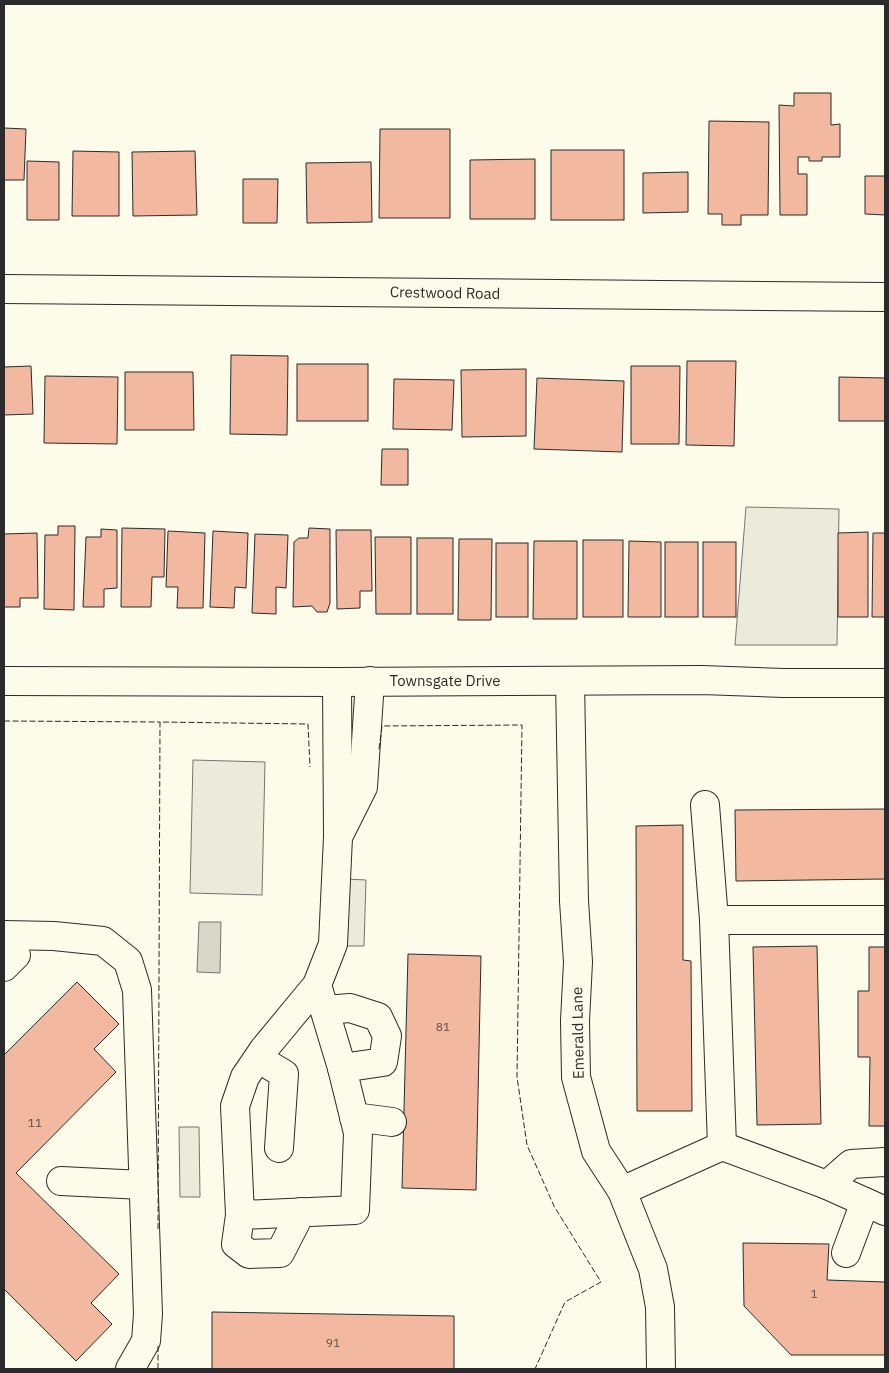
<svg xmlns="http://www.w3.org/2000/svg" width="889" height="1373" font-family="'IBM Plex Sans',sans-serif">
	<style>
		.green { fill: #ecebdb; stroke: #74746e }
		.parking { fill: #eceadb; stroke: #74746e }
		.water { fill: #d8d7c9; stroke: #74746e }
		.building { fill: #f2b8a0; stroke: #2b2b2b }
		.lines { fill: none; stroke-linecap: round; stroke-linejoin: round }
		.minor-casing { stroke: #2b2b2b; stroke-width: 30 }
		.minor { stroke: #fdfbea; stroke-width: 28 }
		.fence { stroke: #2b2b2b; stroke-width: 1; stroke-dasharray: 6 2.5; stroke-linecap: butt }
		.labels { text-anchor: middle; stroke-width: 4; stroke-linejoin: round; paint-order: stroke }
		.number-label { font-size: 12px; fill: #5d4e48 }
		.street-label { font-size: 15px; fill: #2b2b2b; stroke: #fdfbea }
	</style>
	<rect width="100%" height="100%" fill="#fdfbea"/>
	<g class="green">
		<path d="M746 507 839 509 837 645H735Z"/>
		<path d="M193 760 265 762 262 895 190 893Z"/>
	</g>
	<g class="parking">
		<path d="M346 879 366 880 364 946H345Z"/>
		<path d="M179 1127H199L200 1197H180Z"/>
	</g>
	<path class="water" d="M199 922H221L220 973 197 972Z"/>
	<g class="building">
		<path d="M794 93H831V125L840 124V157H822V161H809V157H798V174H807V215H780L779 105 794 106Z"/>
		<path d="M709 121 769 122 768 215H741V225H722V214H708Z"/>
		<path d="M4 128 26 129 24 180H4Z"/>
		<path d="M380 129H450V218H379Z"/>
		<rect x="551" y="150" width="73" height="70"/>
		<path d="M73 151 119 152V216H72Z"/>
		<path d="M195 151 197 215 133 216 132 152Z"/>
		<path d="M535 159V219H470V160Z"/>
		<path d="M27 161 59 162V220H27Z"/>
		<path d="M371 162 372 222 307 223 306 163Z"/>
		<path d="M688 172V212L643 213V173Z"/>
		<path d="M865 176H885V215L865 214Z"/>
		<path d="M243 179H278L277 223H243Z"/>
		<path d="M231 355 288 356 287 435 230 434Z"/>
		<path d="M687 361H736L734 446 686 445Z"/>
		<rect x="297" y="364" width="71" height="57"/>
		<path d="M31 366 33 414 4 415V367Z"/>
		<path d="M631 366H680L679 444H631Z"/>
		<path d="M526 369V436L462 437 461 370Z"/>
		<path d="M125 372H193L194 430H125Z"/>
		<path d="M45 376 118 377 117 444 44 443Z"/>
		<path d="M839 377 885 378V421H839Z"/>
		<path d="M537 378 624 381 622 452 534 449Z"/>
		<path d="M394 379 454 380 452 430 393 429Z"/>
		<path d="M382 449H408V485H381Z"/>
		<path d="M58 526H75L74 610 44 609 45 535H58Z"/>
		<path d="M122 528 165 529 164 577H152L151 607H121Z"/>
		<path d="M309 528 330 529V603L327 612H317L312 606 293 607 294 542 299 538H308Z"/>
		<path d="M101 529 117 530V588L104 589V607H83L86 537H101Z"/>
		<path d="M336 530H371L372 591H360V608L337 609Z"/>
		<path d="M168 531 205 533 203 608H177L178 587H166Z"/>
		<path d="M213 531 248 533 246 588 235 587 234 608 210 607Z"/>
		<path d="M868 532V617H838V533Z"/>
		<path d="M37 533 38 598H20V607H4V534Z"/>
		<path d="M873 533H885V617H872Z"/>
		<path d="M255 534 288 535 286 588 276 587V614L252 613Z"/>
		<path d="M375 537H411V614H376Z"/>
		<rect x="417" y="538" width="36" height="76"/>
		<path d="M459 539H492L491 620H458Z"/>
		<rect x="583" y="540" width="40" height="77"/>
		<path d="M534 541H577V619H533Z"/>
		<path d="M629 541 661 542V617H628Z"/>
		<rect x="665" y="542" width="33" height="75"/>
		<rect x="703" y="542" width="33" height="75"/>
		<rect x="496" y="543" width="32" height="74"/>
		<path d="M885 809V879L736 881 735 810Z"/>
		<path d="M683 825V960L691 961 692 1111H637L636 826Z"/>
		<path d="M817 946 821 1124 757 1125 753 947Z"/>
		<path d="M869 947H885V1126H869L870 1057H858V991H869Z"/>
		<path d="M408 954 481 956 476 1190 402 1188Z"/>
		<path d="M77 982 119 1024 94 1049 116 1072 16 1173 119 1274 91 1303 112 1324 76 1361 4 1289V1055Z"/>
		<path d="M743 1243 829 1244 827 1280 885 1282V1355H791L744 1306Z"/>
		<path d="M212 1312 454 1316V1369H212Z"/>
	</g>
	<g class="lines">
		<defs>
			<g id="minor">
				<path d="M4 289 885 297"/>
				<path d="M4 681 337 682 702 680 784 683H885"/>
				<path d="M570 681 574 901 578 962 575 1021 576 1077 596 1151 622 1191 653 1269 660 1307 661 1369"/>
				<path d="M705 805 714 920 722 1146"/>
				<path d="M340 833 363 787 370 681"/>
				<path d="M714 920H885"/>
				<path d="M4 935 54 936 103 941 128 961 137 990 148 1314 146 1341 130 1369"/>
				<path d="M4 967 16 955"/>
				<path d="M317 985 342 1068 358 1133 355 1210 240 1215 235 1106 245 1077 264 1049 317 985 333 944 338 837 337 682"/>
				<path d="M325 1010 350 1008 378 1017 387 1036 383 1062 342 1068"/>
				<path d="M259 1059 284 1074 279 1148"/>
				<path d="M354 1117 392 1122"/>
				<path d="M61 1181 143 1185"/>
				<path d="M827 1185 851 1164 885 1162"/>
				<path d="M622 1191 722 1146 827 1185 885 1211"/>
				<path d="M240 1215 236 1244 249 1254 280 1253 301 1212"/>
				<path d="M846 1253 865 1202"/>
			</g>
		</defs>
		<use href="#minor" class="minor-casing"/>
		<use href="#minor" class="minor"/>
		<g class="fence">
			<path d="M4 721 160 722"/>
			<path d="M379 749 382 726 522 725 517 1077 527 1145 554 1206 601 1282 565 1302 535 1369"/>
			<path d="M158 1229 160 722 308 724 310 767"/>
			<path d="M158 1369V1344"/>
		</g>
	</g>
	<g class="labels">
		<g class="number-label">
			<text x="443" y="1031">81</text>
			<text x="35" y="1127">11</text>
			<text x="814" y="1298">1</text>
			<text x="333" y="1347">91</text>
		</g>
		<g class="street-label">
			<text transform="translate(445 293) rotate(1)" y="5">Crestwood Road</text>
			<text x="445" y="686">Townsgate Drive</text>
			<text transform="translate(578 1033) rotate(-91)" y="5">Emerald Lane</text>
		</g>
	</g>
	<rect width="889" height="1373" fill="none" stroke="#2b2b2b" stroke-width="10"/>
</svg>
